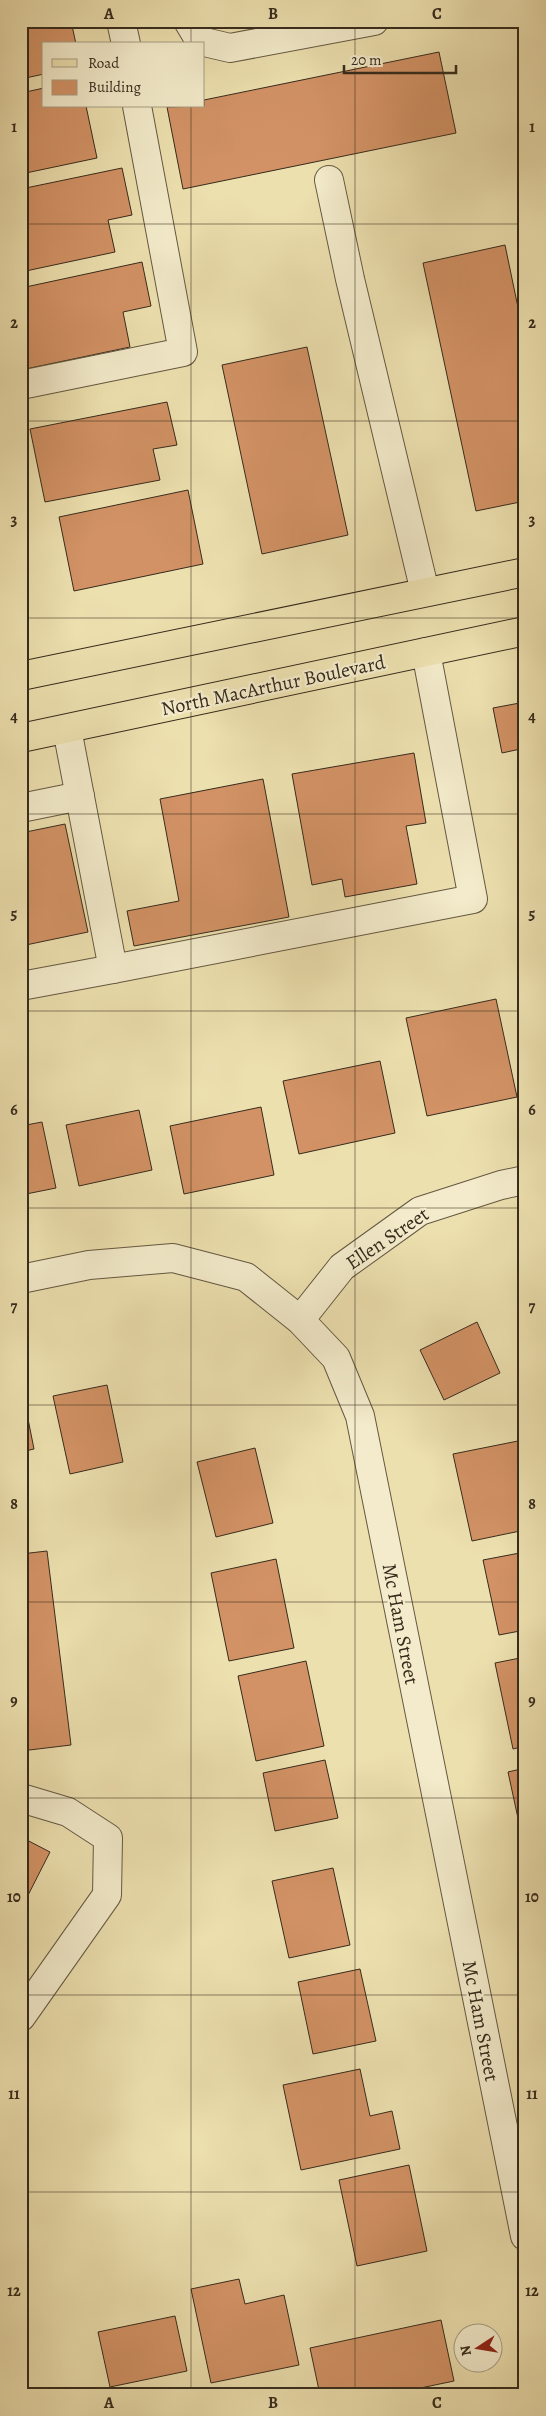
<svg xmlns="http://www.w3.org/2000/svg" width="546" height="2416" font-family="Alegreya,serif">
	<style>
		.building { fill: #d29265; stroke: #362b1c }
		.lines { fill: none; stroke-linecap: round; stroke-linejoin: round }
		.minor-casing { stroke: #645841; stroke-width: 30 }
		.major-casing { stroke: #362b1c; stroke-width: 30 }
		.minor { stroke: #f3ebcb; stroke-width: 28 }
		.major { stroke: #ede0af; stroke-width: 28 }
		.grid { fill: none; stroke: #362b1c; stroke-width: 1; stroke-opacity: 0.55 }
		.labels { text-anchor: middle; stroke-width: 4.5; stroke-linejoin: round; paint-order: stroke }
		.street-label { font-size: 20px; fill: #362b1c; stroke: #f3ebcb }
		.neatline { fill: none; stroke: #362b1c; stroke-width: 2 }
		.grid-label { font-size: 16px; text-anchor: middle; font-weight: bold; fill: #362b1c }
	</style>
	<rect width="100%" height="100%" fill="#ede0af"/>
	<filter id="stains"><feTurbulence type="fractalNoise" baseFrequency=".004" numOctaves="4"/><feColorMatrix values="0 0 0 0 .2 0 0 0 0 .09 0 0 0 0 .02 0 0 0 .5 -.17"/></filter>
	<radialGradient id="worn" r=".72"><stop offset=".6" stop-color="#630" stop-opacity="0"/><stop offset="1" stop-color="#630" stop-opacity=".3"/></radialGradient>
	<g class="building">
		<path d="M21 21H71L76 44H44V74L21 79Z"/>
		<path d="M439 52 456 133 183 189 167 107 204 106V100Z"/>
		<path d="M44 88V106H86L97 158 21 174V93Z"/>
		<path d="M122 168 132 215 108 220 115 252 21 272V189Z"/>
		<path d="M505 245 525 341V501L476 511 423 263Z"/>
		<path d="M142 262 151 306 123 312 130 347 21 370V288Z"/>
		<path d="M307 347 348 535 262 554 222 365Z"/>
		<path d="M167 402 177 445 153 449 160 480 45 502 30 429Z"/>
		<path d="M188 490 203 564 74 591 59 517Z"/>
		<path d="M525 702V748L502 753 493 708Z"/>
		<path d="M414 753 426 823 406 826 417 884 345 897 342 879 312 885 292 774Z"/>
		<path d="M263 779 289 917 134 946 127 911 179 901 160 799Z"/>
		<path d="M65 824 88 932 21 946V833Z"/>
		<path d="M496 999 517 1097 427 1116 406 1018Z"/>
		<path d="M380 1061 395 1133 299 1154 283 1081Z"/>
		<path d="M261 1107 274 1175 184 1194 170 1126Z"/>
		<path d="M139 1110 152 1170 79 1186 66 1125Z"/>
		<path d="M42 1122 56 1188 21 1195V1126Z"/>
		<path d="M477 1322 500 1373 444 1400 420 1350Z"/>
		<path d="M107 1385 123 1462 70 1474 53 1396Z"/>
		<path d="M27 1414 34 1449 21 1452V1415Z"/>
		<path d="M523 1440 525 1530 472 1541 453 1454Z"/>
		<path d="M255 1448 273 1523 216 1537 197 1462Z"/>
		<path d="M47 1551 71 1745 21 1751V1554Z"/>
		<path d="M525 1552V1630L499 1635 483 1560Z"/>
		<path d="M276 1559 294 1648 229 1661 211 1573Z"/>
		<path d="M525 1657V1746L513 1749 495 1663Z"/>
		<path d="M306 1661 324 1746 256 1761 238 1676Z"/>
		<path d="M325 1760 338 1818 275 1831 263 1773Z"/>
		<path d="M525 1768V1846H524L508 1772Z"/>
		<path d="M21 1837 50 1852 21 1909Z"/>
		<path d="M333 1868 350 1945 289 1958 272 1881Z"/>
		<path d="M360 1969 376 2041 313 2054 298 1982Z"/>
		<path d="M360 2069 370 2116 392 2111 400 2149 301 2170 283 2085Z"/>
		<path d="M409 2165 427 2251 357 2266 339 2180Z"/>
		<path d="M239 2279 245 2304 284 2295 299 2365 211 2383 191 2289Z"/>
		<path d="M175 2316 187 2371 110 2387 98 2332Z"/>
		<path d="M441 2320 454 2381 387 2395H320L310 2348Z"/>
	</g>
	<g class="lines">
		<defs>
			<g id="minor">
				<path d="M121 21 126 44"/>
				<path d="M188 21 200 41 230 48 374 21"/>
				<path d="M329 180 350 279 425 592"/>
				<path d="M21 385 183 352 137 106"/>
				<path d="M67 729 113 969 473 899 426 652"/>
				<path d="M21 808 80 796"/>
				<path d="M21 986 113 969"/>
				<path d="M21 1279 89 1265 173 1258 246 1277 300 1320 336 1358 360 1416 525 2236"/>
				<path d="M300 1320 342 1267 420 1211 501 1185 525 1180"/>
				<path d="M21 1798 68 1812 108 1838 107 1895 21 2017"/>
			</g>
			<g id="major">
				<path d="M21 676 525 572"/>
				<path d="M21 738 525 631"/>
			</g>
		</defs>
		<use href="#minor" class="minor-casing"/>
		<use href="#major" class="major-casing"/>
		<use href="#minor" class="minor"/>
		<use href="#major" class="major"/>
	</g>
	<path class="grid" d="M191 21V44M355 21V2395M191 106V2395M21 224H525M21 421H525M21 618H525M21 814H525M21 1011H525M21 1208H525M21 1405H525M21 1602H525M21 1798H525M21 1995H525M21 2192H525"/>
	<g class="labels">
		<g class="street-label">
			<text transform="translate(273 685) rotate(-12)" y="7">North MacArthur Boulevard</text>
			<text transform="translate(387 1238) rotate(-34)" y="7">Ellen Street</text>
			<text transform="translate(401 1624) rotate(79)" y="7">Mc Ham Street</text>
			<text transform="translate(481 2021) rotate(79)" y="7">Mc Ham Street</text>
		</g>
	</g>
	<rect width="546" height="2416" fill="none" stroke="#ede0af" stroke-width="55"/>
	<rect x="42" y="42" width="162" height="65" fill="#f3ebcb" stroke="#a79e85"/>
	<rect x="52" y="59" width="25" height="8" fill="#ede0af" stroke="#a79e85"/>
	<text x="88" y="68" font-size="15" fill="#362b1c">Road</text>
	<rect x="52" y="80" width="25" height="15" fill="#d29265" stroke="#a79e85"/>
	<text x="88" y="92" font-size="15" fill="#362b1c">Building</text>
	<g transform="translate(478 2348) rotate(258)"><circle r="24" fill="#f3ebcb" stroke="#a79e85"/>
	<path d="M0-4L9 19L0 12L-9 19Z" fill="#8f2418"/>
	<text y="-8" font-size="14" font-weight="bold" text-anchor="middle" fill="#362b1c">N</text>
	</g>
	<path d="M344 65v8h112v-8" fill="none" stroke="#362b1c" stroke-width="2.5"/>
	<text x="351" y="65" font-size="15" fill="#362b1c" stroke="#f3ebcb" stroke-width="4" paint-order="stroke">20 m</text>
	<rect x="28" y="28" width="490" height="2360" class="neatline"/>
	<g class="grid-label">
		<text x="109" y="19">A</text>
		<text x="273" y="19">B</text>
		<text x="437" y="19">C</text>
		<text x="14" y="132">1</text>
		<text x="532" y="132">1</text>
		<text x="14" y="328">2</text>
		<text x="532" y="328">2</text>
		<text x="14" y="525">3</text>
		<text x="532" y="525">3</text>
		<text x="14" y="722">4</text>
		<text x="532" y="722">4</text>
		<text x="14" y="919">5</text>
		<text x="532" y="919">5</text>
		<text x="14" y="1115">6</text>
		<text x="532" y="1115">6</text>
		<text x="14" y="1312">7</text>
		<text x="532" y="1312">7</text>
		<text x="14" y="1509">8</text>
		<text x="532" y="1509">8</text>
		<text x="14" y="1706">9</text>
		<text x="532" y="1706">9</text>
		<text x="14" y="1902">10</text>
		<text x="532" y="1902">10</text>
		<text x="14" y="2099">11</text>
		<text x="532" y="2099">11</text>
		<text x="14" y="2296">12</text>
		<text x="532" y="2296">12</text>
		<text x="109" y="2408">A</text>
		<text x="273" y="2408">B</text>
		<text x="437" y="2408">C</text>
	</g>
	<rect width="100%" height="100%" filter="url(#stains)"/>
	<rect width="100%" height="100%" fill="url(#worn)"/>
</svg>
